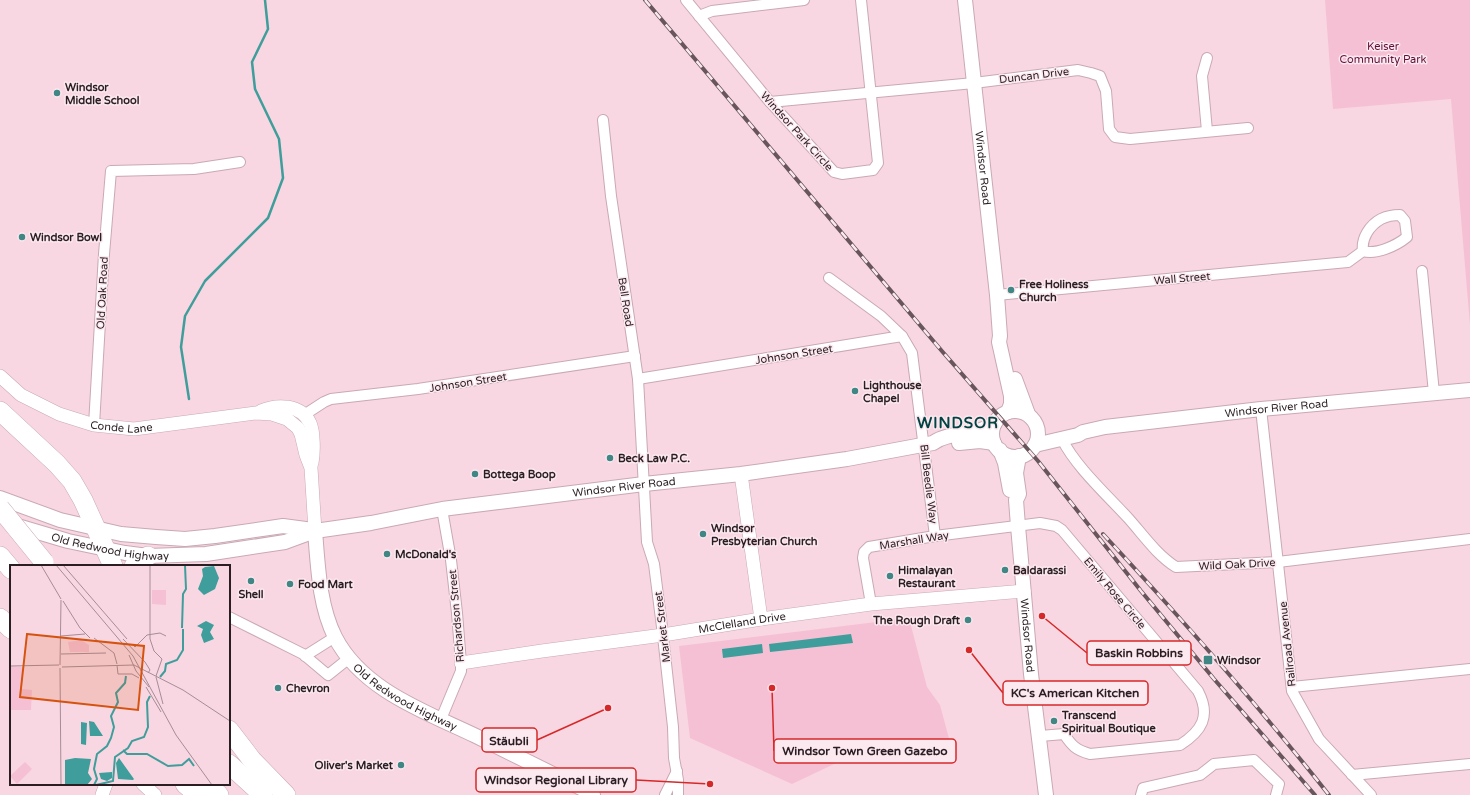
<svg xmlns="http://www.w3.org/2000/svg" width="1470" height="795" font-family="'Varela Round',sans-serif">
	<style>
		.green { fill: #f5c0d3 }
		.water { fill: #3f9e9b }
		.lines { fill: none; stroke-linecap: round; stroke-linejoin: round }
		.stream { stroke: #3f9e9b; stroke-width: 2.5 }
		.minor-casing { stroke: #c9a9b4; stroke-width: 12 }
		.tertiary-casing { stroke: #c9a9b4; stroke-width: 14 }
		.secondary-casing { stroke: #c9a9b4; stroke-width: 16 }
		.motorway-casing { stroke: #c9a9b4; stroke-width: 20 }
		.minor { stroke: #fff; stroke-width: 10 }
		.tertiary { stroke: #fff; stroke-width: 13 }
		.secondary { stroke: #fff; stroke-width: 14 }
		.motorway { stroke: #fff; stroke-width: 19 }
		.rail-casing { stroke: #68565c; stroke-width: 4 }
		.rail { stroke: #fce8ef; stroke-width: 2.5; stroke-dasharray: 8; stroke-linecap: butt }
		.motorway-bridge-casing { stroke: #c9a9b4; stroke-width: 20; stroke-linecap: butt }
		.motorway-bridge { stroke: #fff; stroke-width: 19 }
		.poi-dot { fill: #3f8684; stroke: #fce8ef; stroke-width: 1.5 }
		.labels { text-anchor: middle; stroke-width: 3; stroke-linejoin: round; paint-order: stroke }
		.park-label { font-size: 11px; fill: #611039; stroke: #fce8ef }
		.street-label { font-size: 11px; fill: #2a1e22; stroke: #fce8ef }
		.poi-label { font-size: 11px; font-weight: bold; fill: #2a1e22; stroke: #fce8ef; text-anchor: start }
		.district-label { font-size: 15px; font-weight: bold; letter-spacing: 1px; fill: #004342; stroke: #fce8ef }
		.inset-river { fill: none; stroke: #3f9e9b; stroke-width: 2 }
		.inset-road { fill: none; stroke: #a68d95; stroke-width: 1 }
		.view { fill: #d5530e; fill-opacity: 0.15; stroke: #d5530e; stroke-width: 2 }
		.inset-edge { fill: none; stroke: #2a1e22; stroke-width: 2 }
		.leader { fill: none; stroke: #d62828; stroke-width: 1.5 }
		.callout-dot { fill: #d62828; stroke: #fce8ef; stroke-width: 1.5 }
		.callout { fill: #fce8ef; stroke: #d62828; stroke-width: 1.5 }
		.callout-label { font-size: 12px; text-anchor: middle; font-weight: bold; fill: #2a1e22 }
	</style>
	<rect width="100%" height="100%" fill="#f8d7e2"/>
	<g class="green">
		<path d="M1325 0H1470V325L1451 99 1333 109Z"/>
		<path d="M909 618 927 687 940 705 951 746 851 756 792 784 690 738 679 646Z"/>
	</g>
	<g class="water">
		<path d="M851 634 853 643 770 652 769 644Z"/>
		<path d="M762 644 763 653 723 658 722 649Z"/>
	</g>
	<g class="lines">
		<path class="stream" d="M189 399 181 347 185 316 205 281 268 218 283 178 279 139 255 89 252 62 268 29 265 0"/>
		<defs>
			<g id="minor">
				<path d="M686 0 770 102 834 172 842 174 873 170 878 163 861 0"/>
				<path d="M699 16 712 11 804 0"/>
				<path d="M770 102 974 83 1078 70 1091 73 1100 76 1106 91 1109 129 1115 137 1130 139 1248 128"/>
				<path d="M603 120 611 196 638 379 647 542 654 564 662 627 673 727 674 758 678 780V795"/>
				<path d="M1207 131 1202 76 1207 58"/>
				<path d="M1400 215 1405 221 1407 237C1396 246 1376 255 1363 251 1361 238 1370 225 1381 219 1387 216 1394 215 1400 215Z"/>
				<path d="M1422 271 1434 393"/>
				<path d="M829 278 881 316 902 336 912 353 935 536"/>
				<path d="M997 295 1348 262 1363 251"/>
				<path d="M638 379 902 336"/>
				<path d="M1261 409 1292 691 1319 739 1371 795"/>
				<path d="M304 415 324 402 331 399 418 389 635 356"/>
				<path d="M94 425 104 254 111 171 194 169 240 162"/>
				<path d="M1062 439C1075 466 1108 496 1129 519 1144 536 1157 555 1176 567L1278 562 1470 539"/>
				<path d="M871 604 863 558 864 552 869 547 935 536 1040 523 1056 526 1062 530 1198 691C1211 716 1202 731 1180 745L1090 754C1076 750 1072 746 1064 734L1040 736"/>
				<path d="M229 617 303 654 328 675 348 659"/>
				<path d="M305 656 335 637"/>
				<path d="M1292 687 1470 669"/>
				<path d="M441 719 461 671V663L457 613 451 560 442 509"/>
				<path d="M1352 775 1470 764"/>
				<path d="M665 795 677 771"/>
				<path d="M1141 795 1143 788 1200 775 1214 764 1254 760 1279 784 1276 795"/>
			</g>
			<g id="tertiary">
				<path id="s1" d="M0 376 21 395 59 414 94 425 134 429 256 413 272 414 287 419 298 428 301 434 306 455 311 468 315 531"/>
				<path d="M261 411C277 404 301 404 310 423 314 432 314 453 312 463"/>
				<path d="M741 474 761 619"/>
				<path id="s2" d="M461 663 542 651 663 635 761 619 871 604 1024 591"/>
				<path d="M143 784 155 795"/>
				<path d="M102 795 106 784"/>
			</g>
			<g id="secondary">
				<path id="s3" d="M965 0 997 295 1000 336 999 342 1011 396V404L1008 412"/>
				<path d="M1015 379 1028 414"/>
				<circle cx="1015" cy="434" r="23"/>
				<path d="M959 443 980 441 994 443"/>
				<path id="s4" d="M1035 445 1078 435 1083 432 1105 427 1261 409 1470 390"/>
				<path d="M1000 450 1005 463 1010 490"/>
				<path id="s5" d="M1019 456 1016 473 1019 494 1016 500 1018 526 1031 674 1046 795"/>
				<path d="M0 498 60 520 121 534 156 537 185 539 215 536 283 526 313 530"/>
				<path id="s6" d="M14 525 68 541 125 553 148 556 206 554 285 542 315 531 371 523 442 509 644 484 741 474 847 459 933 443C944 435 958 435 971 433 980 431 987 428 995 423"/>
				<path id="s7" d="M315 531C318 566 319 605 335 637 362 690 426 712 476 736 513 754 549 772 585 790L593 795"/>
			</g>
			<g id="motorway">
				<path d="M0 411 57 464 72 481 83 500 113 566"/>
				<path d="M0 556 11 569"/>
				<path d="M134 566 139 561 148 556"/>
				<path d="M0 618 11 629"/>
				<path d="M229 730 252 760 286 795"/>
				<path d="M229 764 263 795"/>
				<path d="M185 784 198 795"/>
				<path d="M207 784 219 795"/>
			</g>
		</defs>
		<use href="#minor" class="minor-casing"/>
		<use href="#tertiary" class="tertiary-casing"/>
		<use href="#secondary" class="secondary-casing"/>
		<use href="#motorway" class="motorway-casing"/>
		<use href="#minor" class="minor"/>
		<use href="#tertiary" class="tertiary"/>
		<use href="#secondary" class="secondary"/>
		<use href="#motorway" class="motorway"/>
		<defs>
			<g id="rail">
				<path d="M645 0 941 350 1038 461 1141 591 1214 679 1315 795"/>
				<path d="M1103 534C1181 618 1258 705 1329 795"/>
			</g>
		</defs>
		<use href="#rail" class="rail-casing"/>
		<use href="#rail" class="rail"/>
		<defs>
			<path id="motorway-bridge" d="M0 508 44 562"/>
		</defs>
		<use href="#motorway-bridge" class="motorway-bridge-casing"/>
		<use href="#motorway-bridge" class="motorway-bridge"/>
	</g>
	<g class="poi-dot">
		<circle cx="57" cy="93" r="4"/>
		<circle cx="22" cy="237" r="4"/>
		<circle cx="1011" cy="290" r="4"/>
		<circle cx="855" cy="391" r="4"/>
		<circle cx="610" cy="458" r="4"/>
		<circle cx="475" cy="474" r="4"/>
		<circle cx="703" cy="534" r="4"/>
		<circle cx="387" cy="554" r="4"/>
		<circle cx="1005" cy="570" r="4"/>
		<circle cx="890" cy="576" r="4"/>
		<circle cx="251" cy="581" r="4"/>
		<circle cx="290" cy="584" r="4"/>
		<circle cx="968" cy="620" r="4"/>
		<rect x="1203" y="655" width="10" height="10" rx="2"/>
		<circle cx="278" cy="688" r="4"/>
		<circle cx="1054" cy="721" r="4"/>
		<circle cx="401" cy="765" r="4"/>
	</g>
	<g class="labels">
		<g class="park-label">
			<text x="1383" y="50">Keiser<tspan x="1383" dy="13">Community Park</tspan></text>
		</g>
		<g class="street-label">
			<text transform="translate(1034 75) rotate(-7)" y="4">Duncan Drive</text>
			<text transform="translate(797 131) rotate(48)" y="4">Windsor Park Circle</text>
			<text dy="4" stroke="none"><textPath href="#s3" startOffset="169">Windsor Road</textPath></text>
			<text transform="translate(1182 278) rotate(-5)" y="4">Wall Street</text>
			<text transform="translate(102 293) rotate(-87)" y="4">Old Oak Road</text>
			<text transform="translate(626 302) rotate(81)" y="4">Bell Road</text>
			<text transform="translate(794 354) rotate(-9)" y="4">Johnson Street</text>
			<text transform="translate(468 382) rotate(-9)" y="4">Johnson Street</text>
			<text dy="4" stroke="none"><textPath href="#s4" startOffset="245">Windsor River Road</textPath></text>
			<text dy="4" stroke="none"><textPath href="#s1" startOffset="135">Conde Lane</textPath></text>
			<text transform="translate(929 484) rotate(83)" y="4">Bill Beedie Way</text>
			<text dy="4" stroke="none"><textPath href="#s6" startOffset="620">Windsor River Road</textPath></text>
			<text transform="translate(914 540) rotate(-9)" y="4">Marshall Way</text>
			<text dy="4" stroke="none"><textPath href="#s6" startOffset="99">Old Redwood Highway</textPath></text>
			<text transform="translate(1237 564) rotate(-3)" y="4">Wild Oak Drive</text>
			<text transform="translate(1115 593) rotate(50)" y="4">Emily Rose Circle</text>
			<text transform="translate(456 616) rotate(-95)" y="4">Richardson Street</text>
			<text dy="4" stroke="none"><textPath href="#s2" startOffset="284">McClelland Drive</textPath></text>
			<text transform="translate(662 627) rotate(-97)" y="4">Market Street</text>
			<text dy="4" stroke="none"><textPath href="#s5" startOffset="181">Windsor Road</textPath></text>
			<text transform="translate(1287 644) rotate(-96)" y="4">Railroad Avenue</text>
			<text dy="4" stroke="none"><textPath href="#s7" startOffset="203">Old Redwood Highway</textPath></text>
		</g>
		<g class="poi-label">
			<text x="65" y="91">Windsor<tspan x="65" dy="13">Middle School</tspan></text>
			<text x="30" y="241">Windsor Bowl</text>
			<text x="1019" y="288">Free Holiness<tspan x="1019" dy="13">Church</tspan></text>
			<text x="863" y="389">Lighthouse<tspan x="863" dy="13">Chapel</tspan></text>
			<text x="618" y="462">Beck Law P.C.</text>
			<text x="483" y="478">Bottega Boop</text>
			<text x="711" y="532">Windsor<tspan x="711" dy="13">Presbyterian Church</tspan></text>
			<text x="395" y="558">McDonald's</text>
			<text x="898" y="574">Himalayan<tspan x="898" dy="13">Restaurant</tspan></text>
			<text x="1013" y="574">Baldarassi</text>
			<text x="298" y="588">Food Mart</text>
			<text x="251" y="598" text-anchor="middle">Shell</text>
			<text x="960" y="624" text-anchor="end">The Rough Draft</text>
			<text x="1217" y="664">Windsor</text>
			<text x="286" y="692">Chevron</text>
			<text x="1062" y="719">Transcend<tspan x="1062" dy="13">Spiritual Boutique</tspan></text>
			<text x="393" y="769" text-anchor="end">Oliver's Market</text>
		</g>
		<g class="district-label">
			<text x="958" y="428">WINDSOR</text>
		</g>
	</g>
	<g transform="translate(10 565)">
		<rect width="220" height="220" fill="#f8d7e2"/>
		<path d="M142 25H156V40L142 39ZM71 75 79 80V87H60L58 77ZM0 101 13 102 12 124 22 125 21 145H0ZM15 197 22 204 7 219 0 211Z" fill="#f5c0d3"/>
		<path d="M204 1 209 13 205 24 194 30 188 24 193 11 192 4 195 2ZM196 56 204 60 200 67 204 74 194 78 191 70 193 64 187 61ZM79 156 84 157 93 171H80ZM71 157 77 158 76 180 71 179ZM65 193 81 194 78 208 82 214 77 220H55V195ZM109 193 124 214 123 215 108 214 106 198ZM102 207V213L97 216 91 214 89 208Z" fill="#3f9e9b"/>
		<path class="inset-river" d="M172 63 173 29 176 24 175 0M150 112 155 106 156 99 167 95 173 85V64M113 185 117 189H137L158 201 172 200 179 194 184 201M84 220 87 214 84 204 87 189 97 181 101 173 104 162 101 151 108 137 106 128 115 118 116 111M86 220 103 216 105 192 118 183 122 176 134 172 138 162 137 137 140 131"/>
		<path class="inset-road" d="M31 0 51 34M46 0 123 91 166 170 202 220M53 0 117 74M140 0V74L144 86 152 94 146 111M53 36 70 63 80 73M51 71 75 69M84 73 104 88 107 99M113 74 135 97 140 105 138 108M122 79 125 82 137 70 150 68 156 71M51 89 96 88M119 90 126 106 139 122M50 100 51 35M107 100 108 109H122L129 113M0 101 49 100M52 102 124 100 173 125 220 156M50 103 51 220M146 112 153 139M136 122 151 147"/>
		<path class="view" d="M17 69 134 81 128 145 10 132Z"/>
		<rect width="220" height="220" class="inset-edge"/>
	</g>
	<path class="leader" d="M1042 616L1087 653M969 650L1003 693M608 708L537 740M772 688L774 751M710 784L636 780"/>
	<g class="callout-dot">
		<circle cx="1042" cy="616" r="4"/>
		<circle cx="969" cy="650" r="4"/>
		<circle cx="608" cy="708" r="4"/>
		<circle cx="772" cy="688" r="4"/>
		<circle cx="710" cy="784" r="4"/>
	</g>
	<g class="callout">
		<rect x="1087" y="641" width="104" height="24" rx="4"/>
		<rect x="1003" y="681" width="145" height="24" rx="4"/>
		<rect x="482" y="728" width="55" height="24" rx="4"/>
		<rect x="774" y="739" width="182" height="24" rx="4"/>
		<rect x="476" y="768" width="160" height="24" rx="4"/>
	</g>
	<g class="callout-label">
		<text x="1139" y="657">Baskin Robbins</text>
		<text x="1075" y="697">KC's American Kitchen</text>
		<text x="509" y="745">Stäubli</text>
		<text x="865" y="755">Windsor Town Green Gazebo</text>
		<text x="556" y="784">Windsor Regional Library</text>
	</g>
</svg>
